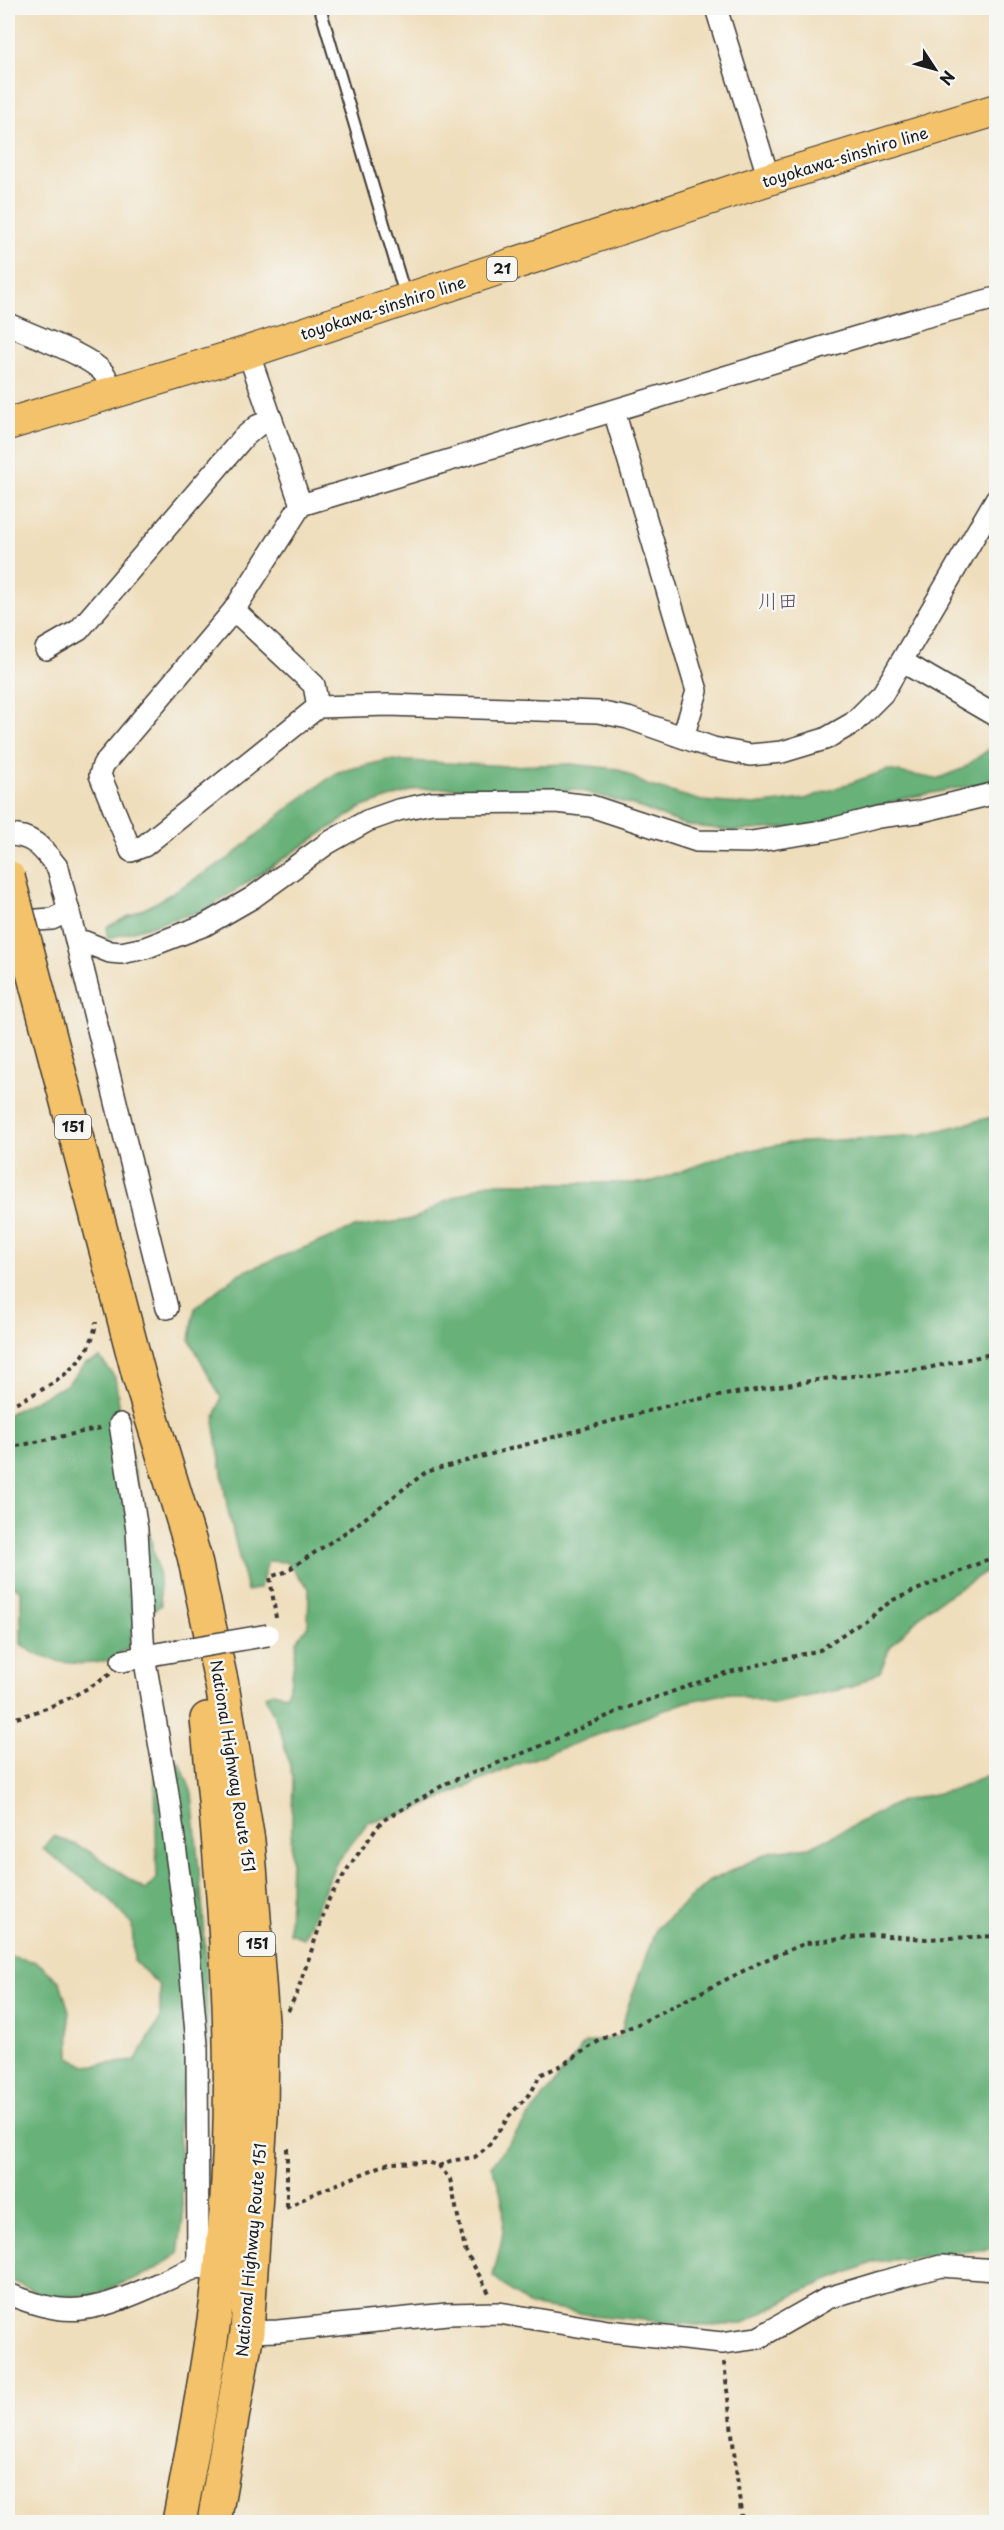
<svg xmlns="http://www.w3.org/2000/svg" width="1004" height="2530" font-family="'Playpen Sans','Klee One',sans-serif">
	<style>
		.forest { fill: #68b179; stroke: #42664a; stroke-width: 1.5 }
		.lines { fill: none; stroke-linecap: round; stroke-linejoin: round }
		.service-casing { stroke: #3c3934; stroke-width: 14 }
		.minor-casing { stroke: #3c3934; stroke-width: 24 }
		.primary-casing { stroke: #3c3934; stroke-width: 34 }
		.trunk-casing { stroke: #3c3934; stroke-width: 36 }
		.path { stroke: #3c3934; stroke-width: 4; stroke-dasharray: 4.5 4.5; stroke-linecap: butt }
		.service { stroke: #fff; stroke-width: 10 }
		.minor { stroke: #fff; stroke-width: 21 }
		.primary { stroke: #f4c26a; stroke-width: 32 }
		.trunk { stroke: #f4c26a; stroke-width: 33 }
		.minor-bridge-casing { stroke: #3c3934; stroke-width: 24; stroke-linecap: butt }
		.trunk-bridge-casing { stroke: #3c3934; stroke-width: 36; stroke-linecap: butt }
		.minor-bridge { stroke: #fff; stroke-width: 21 }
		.trunk-bridge { stroke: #f4c26a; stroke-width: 33 }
		.labels { text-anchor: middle; stroke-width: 5; stroke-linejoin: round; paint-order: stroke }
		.shield { fill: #f6f6f2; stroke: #5d5d5c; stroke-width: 1.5 }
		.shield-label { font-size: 15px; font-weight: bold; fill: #1c1c1c }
		.street-label { font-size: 16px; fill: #1c1c1c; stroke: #f6f6f2 }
		.quarter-label { font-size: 20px; fill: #5d4e5f; stroke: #f6f6f2 }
	</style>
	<rect width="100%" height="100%" fill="#f6f6f2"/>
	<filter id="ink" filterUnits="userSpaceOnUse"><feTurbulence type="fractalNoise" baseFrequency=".0167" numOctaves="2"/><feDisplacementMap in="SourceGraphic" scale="12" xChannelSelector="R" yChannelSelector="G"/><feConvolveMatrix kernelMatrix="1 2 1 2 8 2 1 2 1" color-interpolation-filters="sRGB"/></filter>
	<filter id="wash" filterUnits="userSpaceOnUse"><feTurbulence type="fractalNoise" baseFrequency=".008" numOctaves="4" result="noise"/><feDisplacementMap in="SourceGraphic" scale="24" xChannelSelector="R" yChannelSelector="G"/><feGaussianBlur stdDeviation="1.35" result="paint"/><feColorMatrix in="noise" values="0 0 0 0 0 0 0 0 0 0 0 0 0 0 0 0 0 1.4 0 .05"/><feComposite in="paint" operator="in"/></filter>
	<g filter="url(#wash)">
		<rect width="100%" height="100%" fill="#efdebc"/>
		<g class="forest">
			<path d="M996 744V781L901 799 819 826 733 831 685 825 633 805 574 789 534 795 454 788 417 789 362 807 207 909 107 939V927L157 902 228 859 297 801 338 772 388 760 508 766 571 764 618 769 647 785 702 801 754 805 805 799 887 770 936 779 962 769Z"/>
			<path d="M996 1116V1553L984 1573 928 1608 890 1647 880 1672 852 1687 773 1704 729 1693 686 1702 514 1766 410 1812 368 1822 335 1865 304 1938 289 1933 293 1778 280 1729 265 1696 273 1692 286 1695 291 1681 297 1641 308 1625 309 1588 286 1562 268 1561 260 1588 247 1591 227 1506 214 1421 221 1398 190 1340 195 1308 240 1273 354 1228 414 1219 448 1200 488 1183H648L729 1154 789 1143 921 1135Z"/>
			<path d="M100 1358 115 1377 120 1411 158 1569 161 1605 134 1626 129 1647C122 1651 113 1659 105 1661 77 1667 43 1663 21 1644V1591L8 1582V1414L66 1385 85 1364Z"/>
			<path d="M180 1763 192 1793 204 1925 208 2045 188 2069 178 2107 183 2218 178 2254 151 2272 93 2295 47 2297 8 2279V1956L37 1962 60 1982 69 2011 70 2057 86 2066 135 2061 160 2020V1986L134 1961 132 1924 107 1897 43 1849 54 1836 87 1850 145 1890 157 1878 155 1775Z"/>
			<path d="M996 1772V2248L874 2262 800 2292 743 2324 706 2326 591 2315 528 2305 493 2276C504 2233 511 2208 491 2166L585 2043 620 2037 627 2009 656 1929 708 1882 772 1851 810 1847 901 1801 957 1789Z"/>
		</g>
	</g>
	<g filter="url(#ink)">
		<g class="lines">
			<defs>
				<path id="service" d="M320 8 406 298"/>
				<g id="minor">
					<path d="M716 8 769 179"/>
					<path d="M996 298 913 320 301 505 234 610 103 765 100 775 131 851 144 846 318 707 388 705 598 712 628 718 713 748 750 755 782 752 825 739 853 723 883 693 996 499"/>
					<path d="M8 324C30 335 93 356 105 375 108 380 109 387 111 393"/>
					<path d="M248 352 301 505"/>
					<path d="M614 411 697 691 683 737"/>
					<path d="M234 610 314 685 318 707"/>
					<path d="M46 649 79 630 243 438 257 426 272 420"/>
					<path d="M903 662 996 716"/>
					<path d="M8 835C34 835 43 849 58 868L167 1308"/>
					<path d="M9 922 52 919 69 911"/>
					<path d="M76 941 85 942 110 952 121 953 145 948 205 925 252 898 328 843 367 821 398 810 432 803 556 802 591 806 697 841 751 842 828 830 878 817 918 812 996 793"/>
					<path d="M120 1424 137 1530 144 1656 167 1787 188 1941 197 2045 198 2267"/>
					<path d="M122 1661 156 1654"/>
					<path d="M8 2294C29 2302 56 2312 80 2309 121 2305 159 2281 198 2267L210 2269"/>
					<path d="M247 2332 278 2331 447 2314 499 2313 608 2331 722 2343 758 2338 828 2298 881 2282 941 2266 996 2270"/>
				</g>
				<path id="primary" d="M8 424 248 352 769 179 996 110"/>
				<g id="trunk">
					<path d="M139 1376 194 1556 222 1685 248 1841 262 2021 261 2117 247 2332 214 2522"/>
					<path d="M179 2522C198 2420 218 2317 226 2213 238 2048 224 1884 207 1719"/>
				</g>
			</defs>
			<use href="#service" class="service-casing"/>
			<use href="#minor" class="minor-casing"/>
			<use href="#primary" class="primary-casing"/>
			<use href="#trunk" class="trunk-casing"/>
			<g class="path">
				<path d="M8 1406C45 1390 91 1367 96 1322"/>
				<path d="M8 1448 101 1428"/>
				<path d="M276 1618 270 1577 285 1572 352 1528 426 1472 681 1402 823 1379 923 1369 996 1353"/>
				<path d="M8 1720C45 1711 78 1696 110 1674"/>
				<path d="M288 2011 297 1993 329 1899 350 1865 382 1821 447 1783 536 1748 621 1710 725 1673 820 1650 893 1600 996 1556"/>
				<path d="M287 2148V2208"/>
				<path d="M439 2166 450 2161 475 2157 489 2145 510 2115 532 2091 540 2075 562 2065 602 2039 638 2024 763 1961 806 1943 876 1935 926 1939 996 1936"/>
				<path d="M286 2208 313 2194 389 2163 427 2162 439 2166 450 2179 465 2250 489 2293"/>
				<path d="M724 2362 742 2522"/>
			</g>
			<use href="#service" class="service"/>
			<use href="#minor" class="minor"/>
			<use href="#primary" class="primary"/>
			<use href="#trunk" class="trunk"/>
			<defs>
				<path id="minor-bridge" d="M156 1654 268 1635"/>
				<path id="trunk-bridge" d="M8 877 139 1376"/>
			</defs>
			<use href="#minor-bridge" class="minor-bridge-casing"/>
			<use href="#trunk-bridge" class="trunk-bridge-casing"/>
			<use href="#minor-bridge" class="minor-bridge"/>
			<use href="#trunk-bridge" class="trunk-bridge"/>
		</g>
	</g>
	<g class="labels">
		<g class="shield">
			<rect x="487" y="257" width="30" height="24" rx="4.5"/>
			<rect x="55" y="1115" width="36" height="24" rx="4.5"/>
			<rect x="239" y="1932" width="36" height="24" rx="4.5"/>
		</g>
		<g class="shield-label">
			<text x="502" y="274">21</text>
			<text x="73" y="1132">151</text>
			<text x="257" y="1949">151</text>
		</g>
		<g class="street-label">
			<text transform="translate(845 157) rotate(-17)" y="6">toyokawa-sinshiro line</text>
			<text transform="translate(383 308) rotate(-18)" y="6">toyokawa-sinshiro line</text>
			<text transform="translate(233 1766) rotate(81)" y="6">National Highway Route 151</text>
			<text transform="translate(251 2250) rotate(-85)" y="6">National Highway Route 151</text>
		</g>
		<g class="quarter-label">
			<text x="778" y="608">川田</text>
		</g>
	</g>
	<rect width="1004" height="2530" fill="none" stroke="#f6f6f2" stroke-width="30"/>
	<g transform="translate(935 69) rotate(126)" stroke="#f6f6f2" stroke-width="4.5" paint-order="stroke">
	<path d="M0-4.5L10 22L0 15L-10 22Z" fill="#1c1c1c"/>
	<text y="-9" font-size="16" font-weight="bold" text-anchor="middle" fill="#1c1c1c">N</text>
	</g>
</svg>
